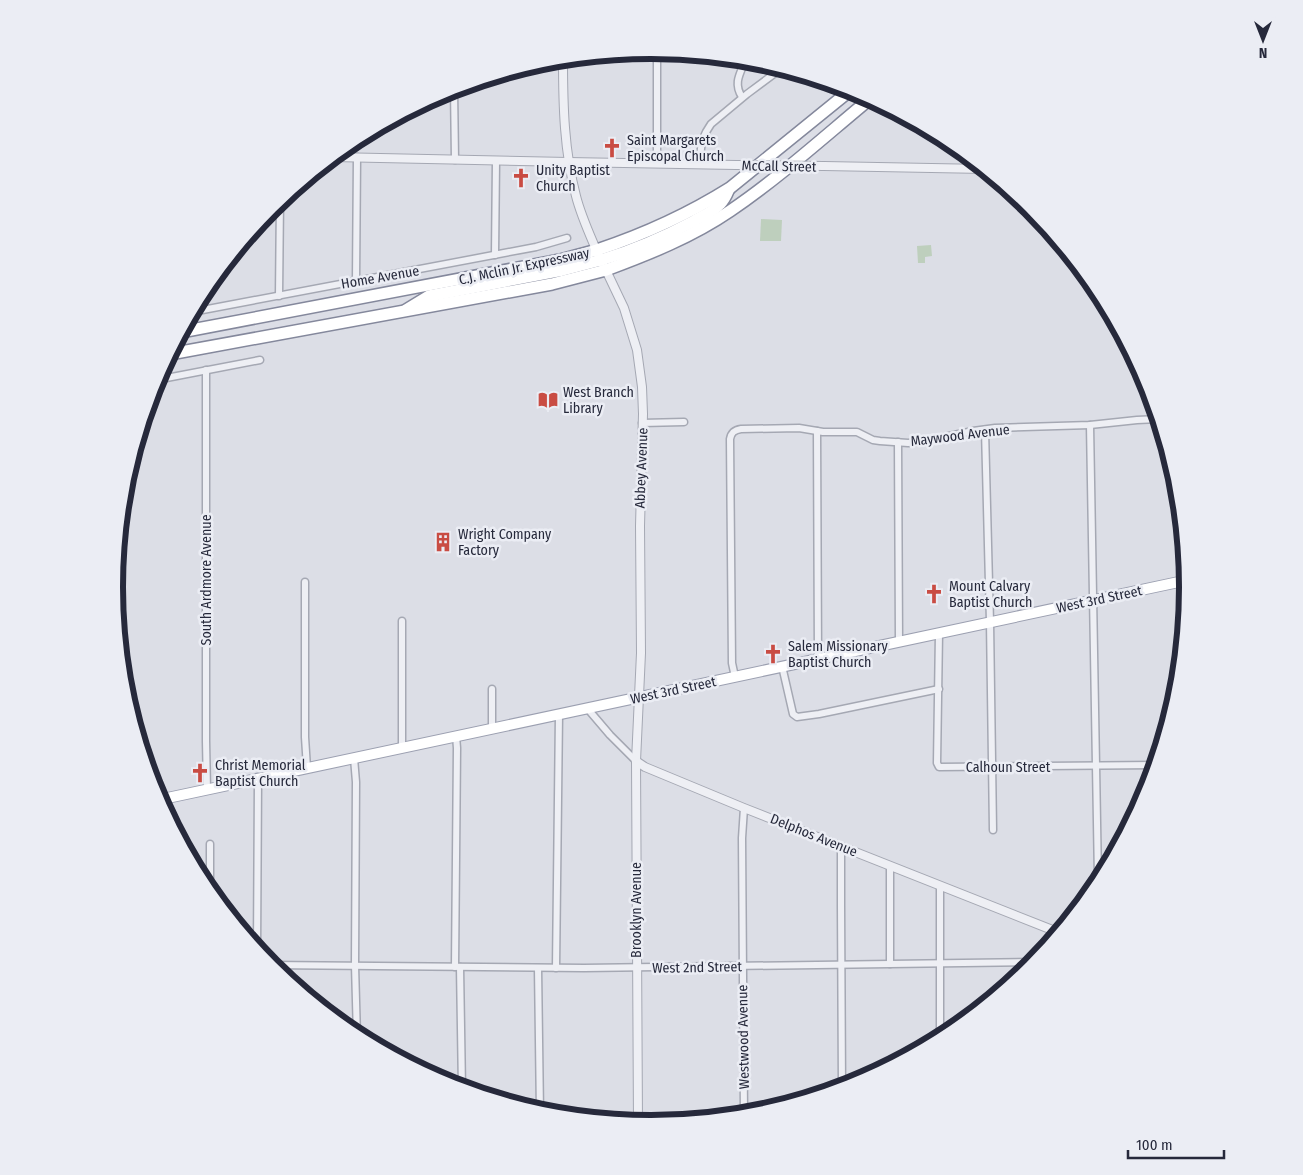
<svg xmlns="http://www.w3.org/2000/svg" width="1303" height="1175" font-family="'Fira Sans Condensed',sans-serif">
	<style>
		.green { fill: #becfbd }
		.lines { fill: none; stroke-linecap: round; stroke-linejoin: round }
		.minor-casing { stroke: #a5a8b3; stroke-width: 9 }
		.tertiary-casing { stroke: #a5a8b3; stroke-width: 10 }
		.primary-casing { stroke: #9ca0b1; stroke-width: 12 }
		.trunk-casing { stroke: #84889c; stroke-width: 14 }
		.motorway-casing { stroke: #84889c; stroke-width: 14 }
		.minor { stroke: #eeeff4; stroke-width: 6 }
		.tertiary { stroke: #eeeff4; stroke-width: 8 }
		.primary { stroke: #fff; stroke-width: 10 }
		.trunk { stroke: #fff; stroke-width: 11 }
		.motorway { stroke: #fff; stroke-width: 11 }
		.tertiary-bridge-casing { stroke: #a5a8b3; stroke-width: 10; stroke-linecap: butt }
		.tertiary-bridge { stroke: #eeeff4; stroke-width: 8 }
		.labels { text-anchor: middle; stroke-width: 5; stroke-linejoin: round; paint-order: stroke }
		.poi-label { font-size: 14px; fill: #26293b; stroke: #ebedf4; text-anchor: start }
		.street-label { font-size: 14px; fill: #26293b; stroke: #ebedf4 }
		.rim { fill: none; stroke: #26293b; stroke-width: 6 }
	</style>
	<rect width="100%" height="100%" fill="#dcdee6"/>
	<g class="green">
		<path d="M761 219 782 220 781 241H760Z"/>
		<path d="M931 245 932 256 925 257V263H918L917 246Z"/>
	</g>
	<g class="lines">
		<defs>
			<g id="minor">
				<path d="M657 51V163"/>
				<path d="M454 88 455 160"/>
				<path d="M742 97C733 83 740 74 746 59"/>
				<path d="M345 147V157"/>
				<path d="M699 164 702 141 706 132 711 124 747 94 782 68"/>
				<path d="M495 255 496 161"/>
				<path d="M356 281 357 157"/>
				<path d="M279 296 280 200"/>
				<path d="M192 312 536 247 567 238"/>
				<path d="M206 370V741L207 790"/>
				<path d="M156 380 260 360"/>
				<path d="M642 423 684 422"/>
				<path d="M1090 425 1098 879"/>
				<path d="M985 430 990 622 993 830"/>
				<path d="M817 431 818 659"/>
				<path d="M898 442 899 641"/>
				<path d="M305 582V737L307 768"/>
				<path d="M402 621V748"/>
				<path d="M939 633 937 763 939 767 1156 765"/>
				<path d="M782 666 793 714 797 717 819 714 939 689"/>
				<path d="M735 677 732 663 730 439C731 433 734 430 741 429L799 428 823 432H857L873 440 880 441 908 443 921 442 973 431 995 428 1090 425 1137 420 1159 419"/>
				<path d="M587 708 610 735 636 761"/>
				<path d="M492 728V689"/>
				<path d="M354 758 356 782 355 965 357 1037"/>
				<path d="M210 844V892"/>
				<path d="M841 846V905L842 1089"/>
				<path d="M890 866V964"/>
				<path d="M940 886V1040"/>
				<path d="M257 950 258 779"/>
				<path d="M269 965 584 968 1036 962"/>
				<path d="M455 967 457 748 456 736"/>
				<path d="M460 967 462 1089"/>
				<path d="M538 968 540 1113"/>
				<path d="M556 968 559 714"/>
				<path d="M744 1116 742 838 744 808"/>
			</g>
			<g id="tertiary">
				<path d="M563 59C563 105 564 151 576 196 581 216 590 235 598 254"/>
				<path d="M333 157 568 162 736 165"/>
				<path d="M824 166 985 169"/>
				<path d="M604 266 624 308 637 350 642 387 643 414 640 526 641 653 636 761 638 1124"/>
				<path d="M636 761 645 767 744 808 1060 933"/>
			</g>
			<path id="primary" d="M158 800 1188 580"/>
			<g id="trunk">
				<path d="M597 250C645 234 687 215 730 188L852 89"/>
				<path d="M601 260C634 250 664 237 694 221 702 216 713 212 720 204 723 201 726 196 728 191"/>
				<path d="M606 270C649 254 692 237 730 211 780 177 825 136 871 98"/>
			</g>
			<g id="motorway">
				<path d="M406 310 429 296 563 270 601 260"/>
				<path d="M181 332 560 260 597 250"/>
				<path d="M170 354 552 284 606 270"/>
			</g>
		</defs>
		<use href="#minor" class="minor-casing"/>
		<use href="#tertiary" class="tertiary-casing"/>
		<use href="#primary" class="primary-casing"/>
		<use href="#trunk" class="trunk-casing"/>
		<use href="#motorway" class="motorway-casing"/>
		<use href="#minor" class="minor"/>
		<use href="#tertiary" class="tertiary"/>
		<use href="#primary" class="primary"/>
		<use href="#trunk" class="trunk"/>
		<use href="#motorway" class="motorway"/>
		<defs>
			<path id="tertiary-bridge" d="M736 165 824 166"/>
		</defs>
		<use href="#tertiary-bridge" class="tertiary-bridge-casing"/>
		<use href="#tertiary-bridge" class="tertiary-bridge"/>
	</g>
	<defs>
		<symbol id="church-bare" viewBox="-9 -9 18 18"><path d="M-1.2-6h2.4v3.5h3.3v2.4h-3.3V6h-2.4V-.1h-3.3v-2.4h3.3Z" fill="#c94c43" stroke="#ebedf4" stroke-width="2.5" paint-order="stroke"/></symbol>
		<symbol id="library-bare" viewBox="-9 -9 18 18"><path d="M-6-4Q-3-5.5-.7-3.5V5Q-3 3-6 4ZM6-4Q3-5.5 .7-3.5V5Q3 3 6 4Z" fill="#c94c43" stroke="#ebedf4" stroke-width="2.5" paint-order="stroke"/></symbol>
		<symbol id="building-bare" viewBox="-9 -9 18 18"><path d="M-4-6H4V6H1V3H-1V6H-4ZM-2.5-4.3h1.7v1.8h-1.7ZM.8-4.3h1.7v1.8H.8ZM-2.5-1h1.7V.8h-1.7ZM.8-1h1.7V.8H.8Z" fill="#c94c43" stroke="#ebedf4" stroke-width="2.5" paint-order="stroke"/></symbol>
	</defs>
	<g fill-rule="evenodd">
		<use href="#church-bare" x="598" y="134" width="28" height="28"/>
		<use href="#church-bare" x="507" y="164" width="28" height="28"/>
		<use href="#library-bare" x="534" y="386" width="28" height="28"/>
		<use href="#building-bare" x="429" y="528" width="28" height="28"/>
		<use href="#church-bare" x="920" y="580" width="28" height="28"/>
		<use href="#church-bare" x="759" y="640" width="28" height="28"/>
		<use href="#church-bare" x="186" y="759" width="28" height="28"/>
	</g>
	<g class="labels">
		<g class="poi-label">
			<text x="627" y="145">Saint Margarets<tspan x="627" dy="16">Episcopal Church</tspan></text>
			<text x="536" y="175">Unity Baptist<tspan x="536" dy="16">Church</tspan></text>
			<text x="563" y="397">West Branch<tspan x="563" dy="16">Library</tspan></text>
			<text x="458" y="539">Wright Company<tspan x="458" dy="16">Factory</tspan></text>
			<text x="949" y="591">Mount Calvary<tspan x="949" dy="16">Baptist Church</tspan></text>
			<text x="788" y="651">Salem Missionary<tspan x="788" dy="16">Baptist Church</tspan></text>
			<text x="215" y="770">Christ Memorial<tspan x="215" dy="16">Baptist Church</tspan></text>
		</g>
		<g class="street-label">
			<text transform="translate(779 166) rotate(1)" y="5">McCall Street</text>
			<text transform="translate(524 266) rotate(-12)" y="5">C.J. Mclin Jr. Expressway</text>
			<text transform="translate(380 277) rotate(-10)" y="5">Home Avenue</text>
			<text transform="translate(960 435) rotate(-7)" y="5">Maywood Avenue</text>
			<text transform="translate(641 468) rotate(-88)" y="5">Abbey Avenue</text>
			<text transform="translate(206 580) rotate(-90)" y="5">South Ardmore Avenue</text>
			<text transform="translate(1099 599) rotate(-12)" y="5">West 3rd Street</text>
			<text transform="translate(673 690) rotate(-12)" y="5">West 3rd Street</text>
			<text x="1008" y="772">Calhoun Street</text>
			<text transform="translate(814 835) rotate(22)" y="5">Delphos Avenue</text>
			<text transform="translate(636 910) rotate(-90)" y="5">Brooklyn Avenue</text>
			<text transform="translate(697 967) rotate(-1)" y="5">West 2nd Street</text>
			<text transform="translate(743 1037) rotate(-91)" y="5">Westwood Avenue</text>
		</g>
	</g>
	<path d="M0 0H1303V1175H0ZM123 587a528 528 0 1 1 1056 0a528 528 0 1 1-1056 0Z" fill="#ebedf4" fill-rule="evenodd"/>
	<path class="rim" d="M123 587a528 528 0 1 1 1056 0a528 528 0 1 1-1056 0Z"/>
	<g transform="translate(1263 40) rotate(180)" stroke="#ebedf4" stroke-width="4" paint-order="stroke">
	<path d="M0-4L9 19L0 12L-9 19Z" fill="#26293b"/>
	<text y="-8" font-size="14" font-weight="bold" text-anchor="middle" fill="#26293b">N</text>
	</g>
	<path d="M1128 1150v8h96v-8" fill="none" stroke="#26293b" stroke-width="2.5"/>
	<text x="1136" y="1150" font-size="15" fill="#26293b" stroke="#ebedf4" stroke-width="4" paint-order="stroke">100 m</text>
</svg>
